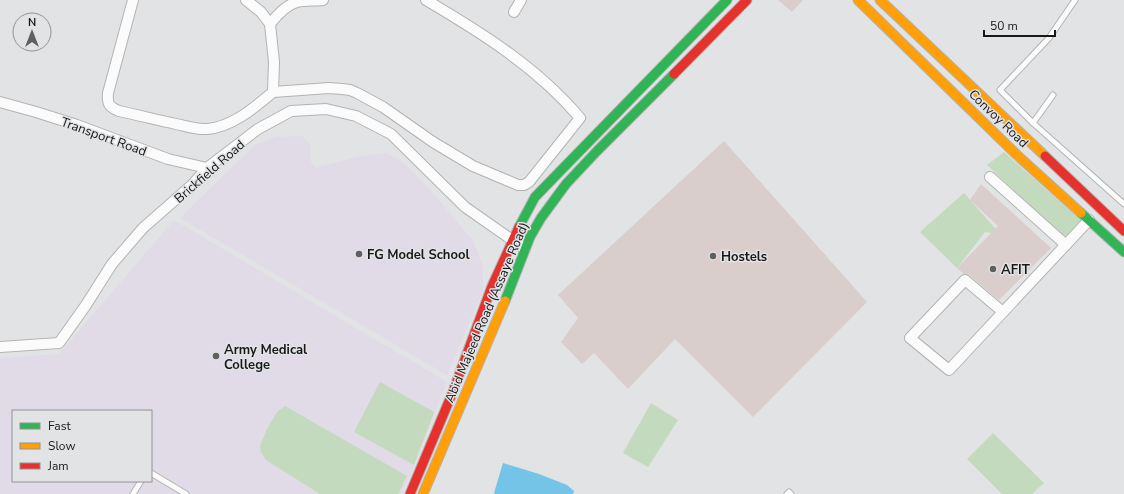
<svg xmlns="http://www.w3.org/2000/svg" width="1124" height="494" font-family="'Nunito Sans',sans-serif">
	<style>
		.education { fill: #e0dbe7; fill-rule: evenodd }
		.green { fill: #c3dabe }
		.water { fill: #73c4e7 }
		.building { fill: #d9cecb }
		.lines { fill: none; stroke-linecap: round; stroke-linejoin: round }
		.lane-casing { stroke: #b3b3b4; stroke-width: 7 }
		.street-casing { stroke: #b3b3b4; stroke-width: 12 }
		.fast-casing { stroke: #b3b3b4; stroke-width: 11 }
		.slow-casing { stroke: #b3b3b4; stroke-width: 11 }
		.jam-casing { stroke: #b3b3b4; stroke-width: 11 }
		.lane { stroke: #fbfbfb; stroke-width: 5 }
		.street { stroke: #fbfbfb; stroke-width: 10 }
		.fast { stroke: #30b455; stroke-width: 9 }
		.slow { stroke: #ff9f0a; stroke-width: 9 }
		.jam { stroke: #e5322d; stroke-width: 9 }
		.poi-dot { fill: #5f5f60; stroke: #e1e3e5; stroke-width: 1.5 }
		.labels { text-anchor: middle; stroke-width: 3; stroke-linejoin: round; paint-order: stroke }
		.street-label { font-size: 13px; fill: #181819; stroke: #e1e3e5 }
		.poi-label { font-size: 13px; font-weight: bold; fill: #181819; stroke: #e1e3e5; text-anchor: start }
	</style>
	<rect width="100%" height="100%" fill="#e2e3e4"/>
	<g class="education">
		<path d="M302 136 311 145 310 160 315 168 357 157 387 153 406 165 439 200 473 241 483 266V291L447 375 180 218 255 145 275 137Z"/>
		<path d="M174 220 447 382 409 478 401 494H0V358L59 354ZM13 411H151V481H13Z"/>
	</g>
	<g class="green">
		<path d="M1004 152 1084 223 1069 242 987 165Z"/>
		<path d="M964 193 1000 234 985 232 957 268 920 232Z"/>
		<path d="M380 382 434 412 414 465 354 432Z"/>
		<path d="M651 403 678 420 648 467 623 453Z"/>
		<path d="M285 406 407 476 398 494H320L266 460 261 452 260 446 267 429 277 412Z"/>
		<path d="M993 433 1044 483 1032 494H1002L967 459Z"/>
	</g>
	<path class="water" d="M503 463 539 474 567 485 574 491 573 494H495L494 493Z"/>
	<g class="building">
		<path d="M778 0H803L792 12Z"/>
		<path d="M724 141 867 302 753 417 675 339 628 389 594 353 582 364 561 342 578 318 558 295Z"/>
		<path d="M981 184 1051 248 999 300 969 275 964 274 957 268 998 226 970 200Z"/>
	</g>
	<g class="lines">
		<defs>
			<g id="lane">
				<path d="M1053 95 1033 123 1124 204"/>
				<path d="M1033 123 1000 90 1049 38 1075 0"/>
				<path d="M151 473 186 494"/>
				<path d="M133 494 141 481"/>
				<path d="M787 494 789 492 791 494"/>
			</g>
			<g id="street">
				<path d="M133 0 108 93C107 104 109 107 119 111 138 115 157 120 176 124 186 126 197 130 207 129 232 127 254 108 273 92"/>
				<path d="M246 0 261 12 270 24 274 62 273 92 329 88 342 89 350 90 357 93 383 107 433 142 473 166 518 185H524L529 182 580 118C538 68 482 33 426 0"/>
				<path d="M514 12 521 0"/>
				<path d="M270 24C277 15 286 5 297 2 305 0 315 1 323 0"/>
				<path d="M0 102 36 112 77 125 168 159 207 168"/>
				<path d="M990 177 1066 245"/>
				<path d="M1003 312 965 280 910 338 949 370 1089 220"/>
				<path d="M0 347 59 343 86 305 112 264 143 228 192 185 207 168 258 129 291 111 326 109 356 116 391 134 465 207 525 249"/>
			</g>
			<g id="fast">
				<path d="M1081 213 1124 252"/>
				<path d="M519 227 535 197 727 0"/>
				<path d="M505 301 530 237 541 218 566 184 597 151 674 74"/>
			</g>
			<g id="slow">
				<path d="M858 0 1017 155 1081 213"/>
				<path d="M880 0 1045 156"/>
				<path d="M423 494 505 301"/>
			</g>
			<g id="jam">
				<path d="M674 74 747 0"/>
				<path d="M1045 156 1124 231"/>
				<path d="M410 494 452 394 492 286 519 227"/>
			</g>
		</defs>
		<use href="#lane" class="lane-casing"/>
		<use href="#street" class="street-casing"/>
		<use href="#fast" class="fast-casing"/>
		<use href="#slow" class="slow-casing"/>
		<use href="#jam" class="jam-casing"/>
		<use href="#lane" class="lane"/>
		<use href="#street" class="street"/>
		<use href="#fast" class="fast"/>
		<use href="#slow" class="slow"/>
		<use href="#jam" class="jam"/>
	</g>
	<g class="poi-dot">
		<circle cx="359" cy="254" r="4"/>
		<circle cx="713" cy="256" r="4"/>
		<circle cx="993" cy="269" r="4"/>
		<circle cx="216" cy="356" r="4"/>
	</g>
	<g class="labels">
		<g class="street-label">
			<text transform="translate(999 118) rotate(44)" y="5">Convoy Road</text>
			<text transform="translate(104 136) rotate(20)" y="5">Transport Road</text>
			<text transform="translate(209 171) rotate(-41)" y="5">Brickfield Road</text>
			<text transform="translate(486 312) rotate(-67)" y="5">Abid Majeed Road (Assaye Road)</text>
		</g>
		<g class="poi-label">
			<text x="367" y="259">FG Model School</text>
			<text x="721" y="261">Hostels</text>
			<text x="1001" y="274">AFIT</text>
			<text x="224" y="354">Army Medical<tspan x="224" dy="15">College</tspan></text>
		</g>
	</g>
	<rect x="12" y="410" width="140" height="72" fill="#e1e3e5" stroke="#919293"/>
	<rect x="20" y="423" width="20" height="6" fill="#30b455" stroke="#919293"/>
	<text x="48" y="430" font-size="12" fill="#181819">Fast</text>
	<rect x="20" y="443" width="20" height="6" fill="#ff9f0a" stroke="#919293"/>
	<text x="48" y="450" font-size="12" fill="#181819">Slow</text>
	<rect x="20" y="463" width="20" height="6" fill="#e5322d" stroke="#919293"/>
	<text x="48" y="470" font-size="12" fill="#181819">Jam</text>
	<g transform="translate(32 32)"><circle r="19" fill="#e1e3e5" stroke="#919293"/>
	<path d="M0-3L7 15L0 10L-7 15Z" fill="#5f5f60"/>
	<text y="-6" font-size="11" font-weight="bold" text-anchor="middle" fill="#181819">N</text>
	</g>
	<path d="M984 30v6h71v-6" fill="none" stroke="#181819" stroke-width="2"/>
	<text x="990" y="30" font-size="12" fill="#181819" stroke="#e1e3e5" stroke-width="3" paint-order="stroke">50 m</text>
</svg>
